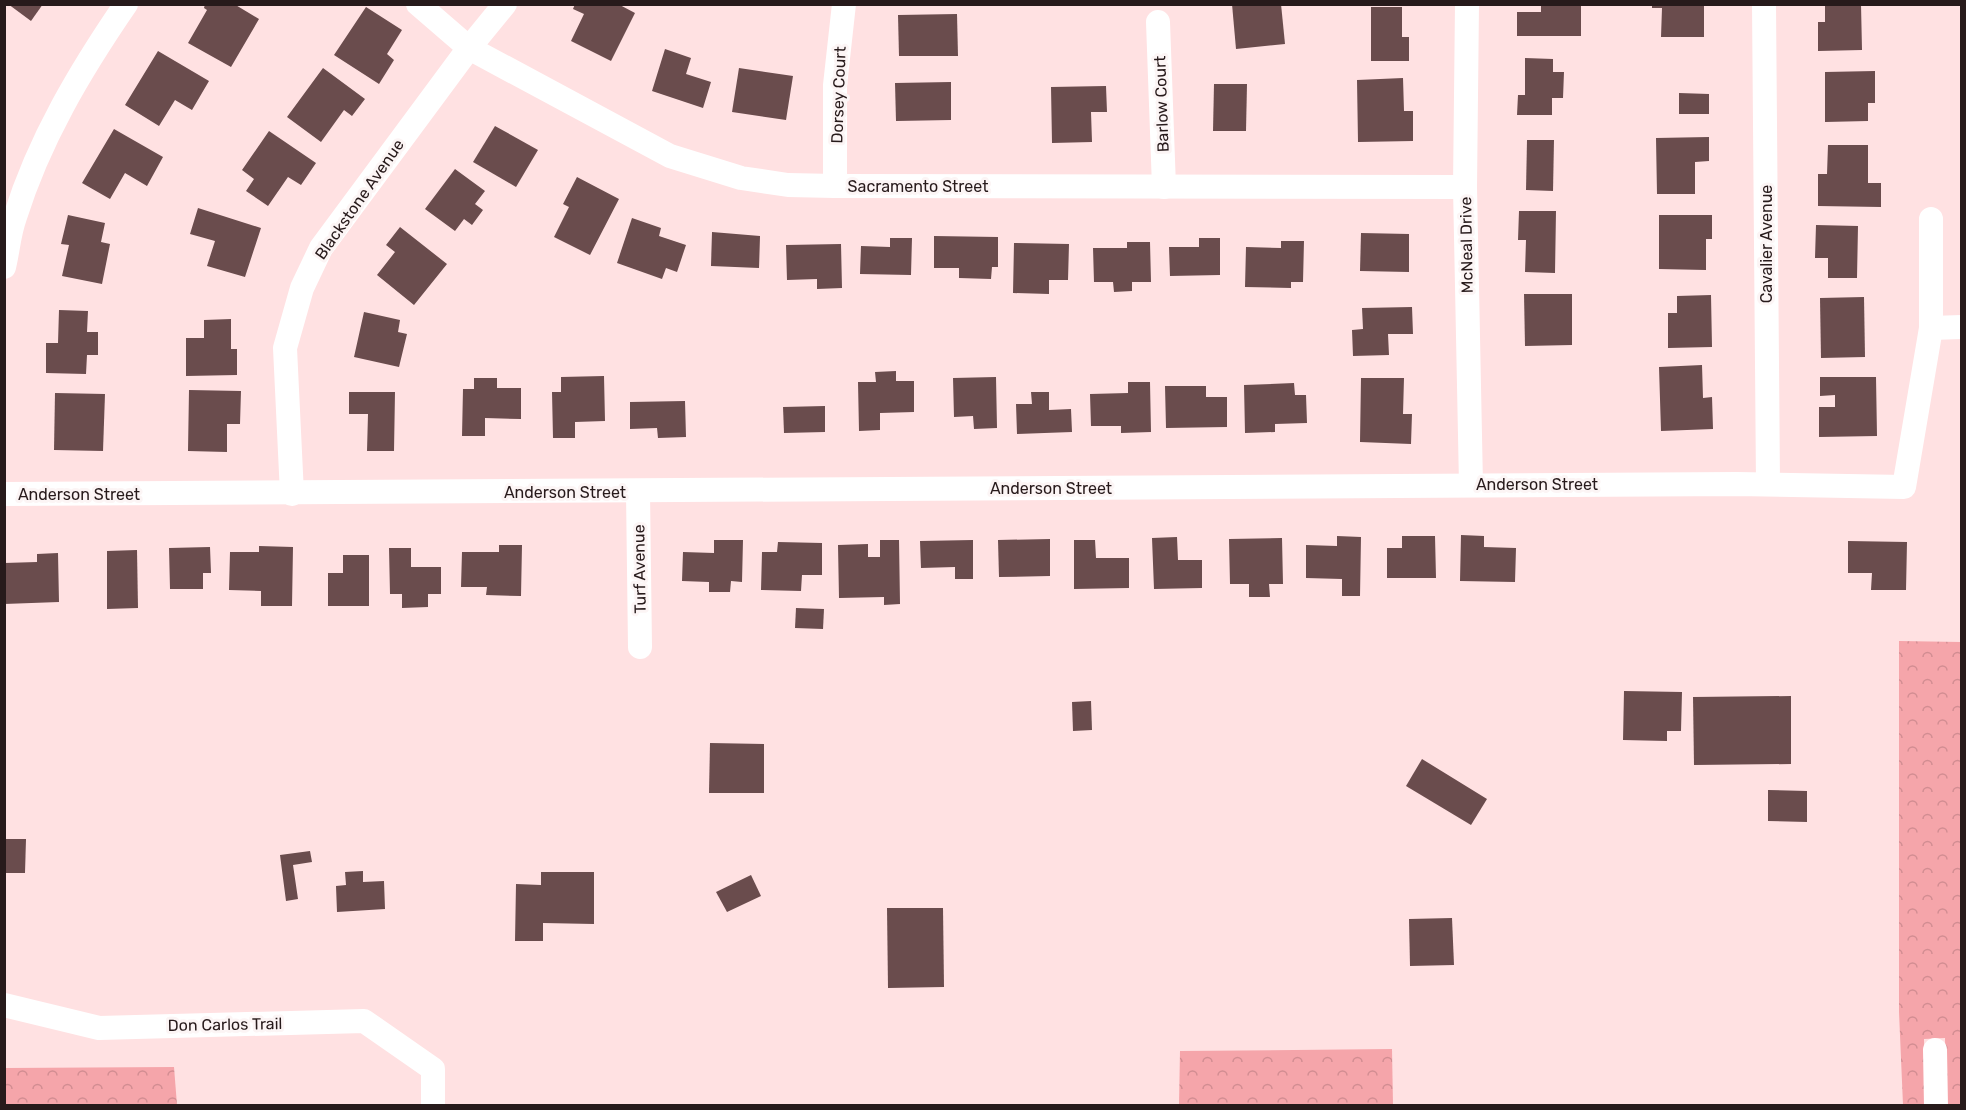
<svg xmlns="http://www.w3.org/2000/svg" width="1966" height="1110" font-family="Rubik,sans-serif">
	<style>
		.forest { fill: url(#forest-crowns) }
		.building { fill: #6a4c4d }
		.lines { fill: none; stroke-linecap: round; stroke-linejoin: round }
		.minor { stroke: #fff; stroke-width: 24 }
		.labels { text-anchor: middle; stroke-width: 6; stroke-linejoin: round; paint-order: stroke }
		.street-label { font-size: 16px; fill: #271a1b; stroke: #fcf5f5 }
	</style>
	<defs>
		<pattern id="forest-crowns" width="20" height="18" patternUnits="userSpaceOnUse" patternTransform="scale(1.5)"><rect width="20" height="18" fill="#f5a5aa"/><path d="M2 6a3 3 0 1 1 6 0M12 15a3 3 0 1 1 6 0" fill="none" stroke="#d28d92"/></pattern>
	</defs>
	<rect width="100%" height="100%" fill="#ffe1e2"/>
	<g class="forest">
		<path d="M1899 641 1961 642V1105H1946L1945 1038 1924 1039 1925 1105H1903L1899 1012Z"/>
		<path d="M1392 1049 1393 1105H1179L1180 1051Z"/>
		<path d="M174 1067 177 1105H5V1068Z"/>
	</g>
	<g class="building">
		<path d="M8 4H43L31 21Z"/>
		<path d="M205 4H234L259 19 231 67 188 43 207 10 204 8Z"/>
		<path d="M575 4H618L635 13 611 61 571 41 584 14 573 9Z"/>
		<path d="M1232 4H1281L1285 44 1236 49Z"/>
		<path d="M1541 4H1581V36H1517V12H1541Z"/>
		<path d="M1652 4H1704V37H1661L1662 8H1652Z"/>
		<path d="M1825 4H1861L1862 50 1818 51V22H1825Z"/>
		<path d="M366 7 402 30 387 54 394 60 379 84 334 55Z"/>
		<path d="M1371 7H1402V37H1409V61H1371Z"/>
		<path d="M957 14 958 56H899L898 15Z"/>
		<path d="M665 49 691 58 686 74 711 82 703 108 652 91Z"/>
		<path d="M158 51 209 81 192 110 175 100 159 126 125 105Z"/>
		<path d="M1525 58 1553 59V72H1564L1563 98H1552V115H1517L1518 95H1525Z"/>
		<path d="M323 68 365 99 352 116 344 110 321 142 287 117Z"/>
		<path d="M739 68 793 76 786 120 732 112Z"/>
		<path d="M1875 71V103H1868V121L1825 122V72Z"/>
		<path d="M1403 78 1404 111H1413V141L1358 142 1357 80Z"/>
		<path d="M951 82V120L896 121 895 83Z"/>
		<path d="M1214 84H1247L1246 131H1213Z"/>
		<path d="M1106 86 1107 112H1091L1092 142 1052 143 1051 87Z"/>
		<path d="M1679 93 1709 94V114H1679Z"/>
		<path d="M495 126 538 150 516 187 473 162Z"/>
		<path d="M114 129 163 157 147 186 125 173 110 199 82 183Z"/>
		<path d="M269 131 316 163 301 185 288 177 268 206 246 191 254 179 242 170Z"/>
		<path d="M1709 137V161L1695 162V194H1657L1656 138Z"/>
		<path d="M1527 140H1554L1553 191 1526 190Z"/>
		<path d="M1828 145H1868V183H1881V207L1818 206V174H1827Z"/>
		<path d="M455 169 485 191 475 204 483 210 472 225 464 219 455 231 425 209Z"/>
		<path d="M577 177 619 199 590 255 554 237 569 207 563 204Z"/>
		<path d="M198 208 261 228 245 277 207 266 215 241 190 234Z"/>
		<path d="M1519 211H1556L1555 273 1525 272 1526 240H1518Z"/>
		<path d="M68 215 105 223 101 242 110 244 102 284 62 276 69 245 61 244Z"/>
		<path d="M1659 215H1712V239H1706V270L1659 269Z"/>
		<path d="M632 218 661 228 659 236 686 245 677 272 666 268 662 279 617 263Z"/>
		<path d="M1816 225 1858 226 1857 278H1828V258H1815Z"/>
		<path d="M400 227 447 264 414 305 377 275 395 252 386 245Z"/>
		<path d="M712 232 760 236 759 268 711 266Z"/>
		<path d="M1361 233 1409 234V272L1360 271Z"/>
		<path d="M934 236 998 237V267H992L991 279 959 278V268H934Z"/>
		<path d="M890 238H912L911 275 860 274 861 246 890 247Z"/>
		<path d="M1199 238H1220V275L1170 276 1169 247H1199Z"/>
		<path d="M1281 241H1304L1303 282H1291V288L1245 287 1246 247 1281 248Z"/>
		<path d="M1127 242H1150L1151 282H1132V291L1114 292 1113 282H1094L1093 248H1127Z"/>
		<path d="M1014 243 1069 244 1068 280H1049V294L1013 293Z"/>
		<path d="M841 244 842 288 817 289V279L787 280 786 245Z"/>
		<path d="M1524 294H1572V345L1525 346Z"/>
		<path d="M1711 295 1712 347 1668 348V313H1677V296Z"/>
		<path d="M1864 297 1865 357 1821 358 1820 298Z"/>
		<path d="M1412 307 1413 334H1388L1389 355 1353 356 1352 330 1363 329 1362 308Z"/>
		<path d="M59 310 88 311 87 332H98V355H87L86 374 46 373V343H58Z"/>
		<path d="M364 312 400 320 398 332 407 334 399 367 354 357Z"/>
		<path d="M231 319V349H237V375L186 376V338H204V320Z"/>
		<path d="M1702 365 1703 398 1712 397 1713 429 1661 431 1659 367Z"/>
		<path d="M896 371V381H914V412L880 413V430L859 431 858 382H876L875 372Z"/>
		<path d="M604 376 605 421 575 422V438H553L552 392H561V377Z"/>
		<path d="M996 377 997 428 974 429 973 416 954 417 953 378Z"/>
		<path d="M1820 377H1876L1877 436 1819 437V407H1835V395L1820 396Z"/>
		<path d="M474 378H497V388H521V419L485 418V436H462L463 389H474Z"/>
		<path d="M1361 378H1404L1403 414H1412L1411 444 1360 442Z"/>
		<path d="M1128 382H1150L1151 432 1121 433V426H1091L1090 394 1128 393Z"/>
		<path d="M1294 383 1295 395H1306L1307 423 1275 424V432L1245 433 1244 385Z"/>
		<path d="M1165 386H1206V397H1227V427L1166 428Z"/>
		<path d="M189 390 241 391 240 424H227V452L188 451Z"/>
		<path d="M349 392H395L394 451H367L368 414H349Z"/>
		<path d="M1031 392H1049V410L1071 409 1072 432 1017 434 1016 404H1032Z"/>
		<path d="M55 393 105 394 103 451 54 450Z"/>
		<path d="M685 401 686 437 658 438 657 428 630 429V402Z"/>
		<path d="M825 406V432L784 433 783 407Z"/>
		<path d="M1461 535 1484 536V547L1516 548 1515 582 1460 581Z"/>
		<path d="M1337 536 1361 537 1360 596H1342V579L1306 578V545L1337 546Z"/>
		<path d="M1402 536H1435L1436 578H1387V548H1402Z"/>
		<path d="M1177 537 1178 560H1202V588L1154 589 1152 538Z"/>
		<path d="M1282 538 1283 584H1269L1270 597H1249V584H1230L1229 539Z"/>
		<path d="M1050 539V576L999 577 998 540Z"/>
		<path d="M714 540H743L742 582 731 581 730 592H709V582L682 581 683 552 714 553Z"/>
		<path d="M880 540H899L900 604 884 605V597L839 598 838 545 868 544V557H880Z"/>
		<path d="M973 540V579H955V567L921 568 920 541Z"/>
		<path d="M1074 540H1095L1096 558H1129V588L1074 589Z"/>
		<path d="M1848 541 1907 542 1906 590H1871L1872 573H1848Z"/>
		<path d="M778 542 822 543V575H802L801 591 761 590 762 552H777Z"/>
		<path d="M499 545H522L521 596 486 595 487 587H461L462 552H499Z"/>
		<path d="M259 546 293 547 292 606H261V591L229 590 230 552H259Z"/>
		<path d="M210 547 211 573H203V589H170L169 548Z"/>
		<path d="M389 548H411V567H441V594H428V607L402 608V594H390Z"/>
		<path d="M137 550 138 608 107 609V551Z"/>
		<path d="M58 553 59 602 4 604V563L37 562V554Z"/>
		<path d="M343 555H369V606H328V573H343Z"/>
		<path d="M796 608 824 609 823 629 795 628Z"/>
		<path d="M1624 691 1682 692 1681 731H1667V741L1623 740Z"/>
		<path d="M1791 696V764L1694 765 1693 697Z"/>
		<path d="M1091 701 1092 730 1073 731 1072 702Z"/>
		<path d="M710 743 764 744V793H709Z"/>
		<path d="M1422 759 1487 799 1471 825 1406 786Z"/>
		<path d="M1768 790 1807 791V822L1768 821Z"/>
		<path d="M4 839H26L25 873H4Z"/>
		<path d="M310 851 312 862 293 865 298 899 286 901 280 855Z"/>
		<path d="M363 871V882L384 881 385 909 337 912 336 886 346 885 345 872Z"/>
		<path d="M541 872H594V924L543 923V941H515L516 884 541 885Z"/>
		<path d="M751 875 761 896 727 912 716 892Z"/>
		<path d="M887 908H943L944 987 888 988Z"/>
		<path d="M1452 918 1454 965 1410 966 1409 919Z"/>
	</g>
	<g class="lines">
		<g class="minor">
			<path d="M418 4 469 48 670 156 741 178 788 185 835 186 1465 187"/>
			<path d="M1467 4 1465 187 1471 485"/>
			<path d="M1764 4 1768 484"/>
			<path d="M1158 22 1164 187"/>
			<path d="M835 186V85L844 4"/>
			<path d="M4 267C8 251 9 233 15 217 39 140 80 71 126 4"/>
			<path d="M1931 328 1962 327"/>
			<path d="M638 492 640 647"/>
			<path d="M4 494 1737 484 1904 487 1931 328V219"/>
			<path d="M292 494 285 348 302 288 321 248 469 48 505 4"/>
			<path d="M4 1005 99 1028 364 1021 433 1069V1106"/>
			<path d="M1935 1050 1936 1106"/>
		</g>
	</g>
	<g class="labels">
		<g class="street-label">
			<text transform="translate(838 95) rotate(-88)" y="6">Dorsey Court</text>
			<text transform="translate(1161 104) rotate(-92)" y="6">Barlow Court</text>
			<text x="918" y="192">Sacramento Street</text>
			<text transform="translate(359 199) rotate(-55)" y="6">Blackstone Avenue</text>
			<text transform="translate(1766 244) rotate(-90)" y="6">Cavalier Avenue</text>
			<text transform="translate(1466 245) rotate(-91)" y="6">McNeal Drive</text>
			<text x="1537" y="490">Anderson Street</text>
			<text x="1051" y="494">Anderson Street</text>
			<text x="565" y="498">Anderson Street</text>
			<text x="79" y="500">Anderson Street</text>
			<text transform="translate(639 569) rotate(-91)" y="6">Turf Avenue</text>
			<text transform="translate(225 1024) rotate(-1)" y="6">Don Carlos Trail</text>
		</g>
	</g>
	<rect width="1966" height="1110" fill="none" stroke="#271a1b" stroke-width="12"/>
</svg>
